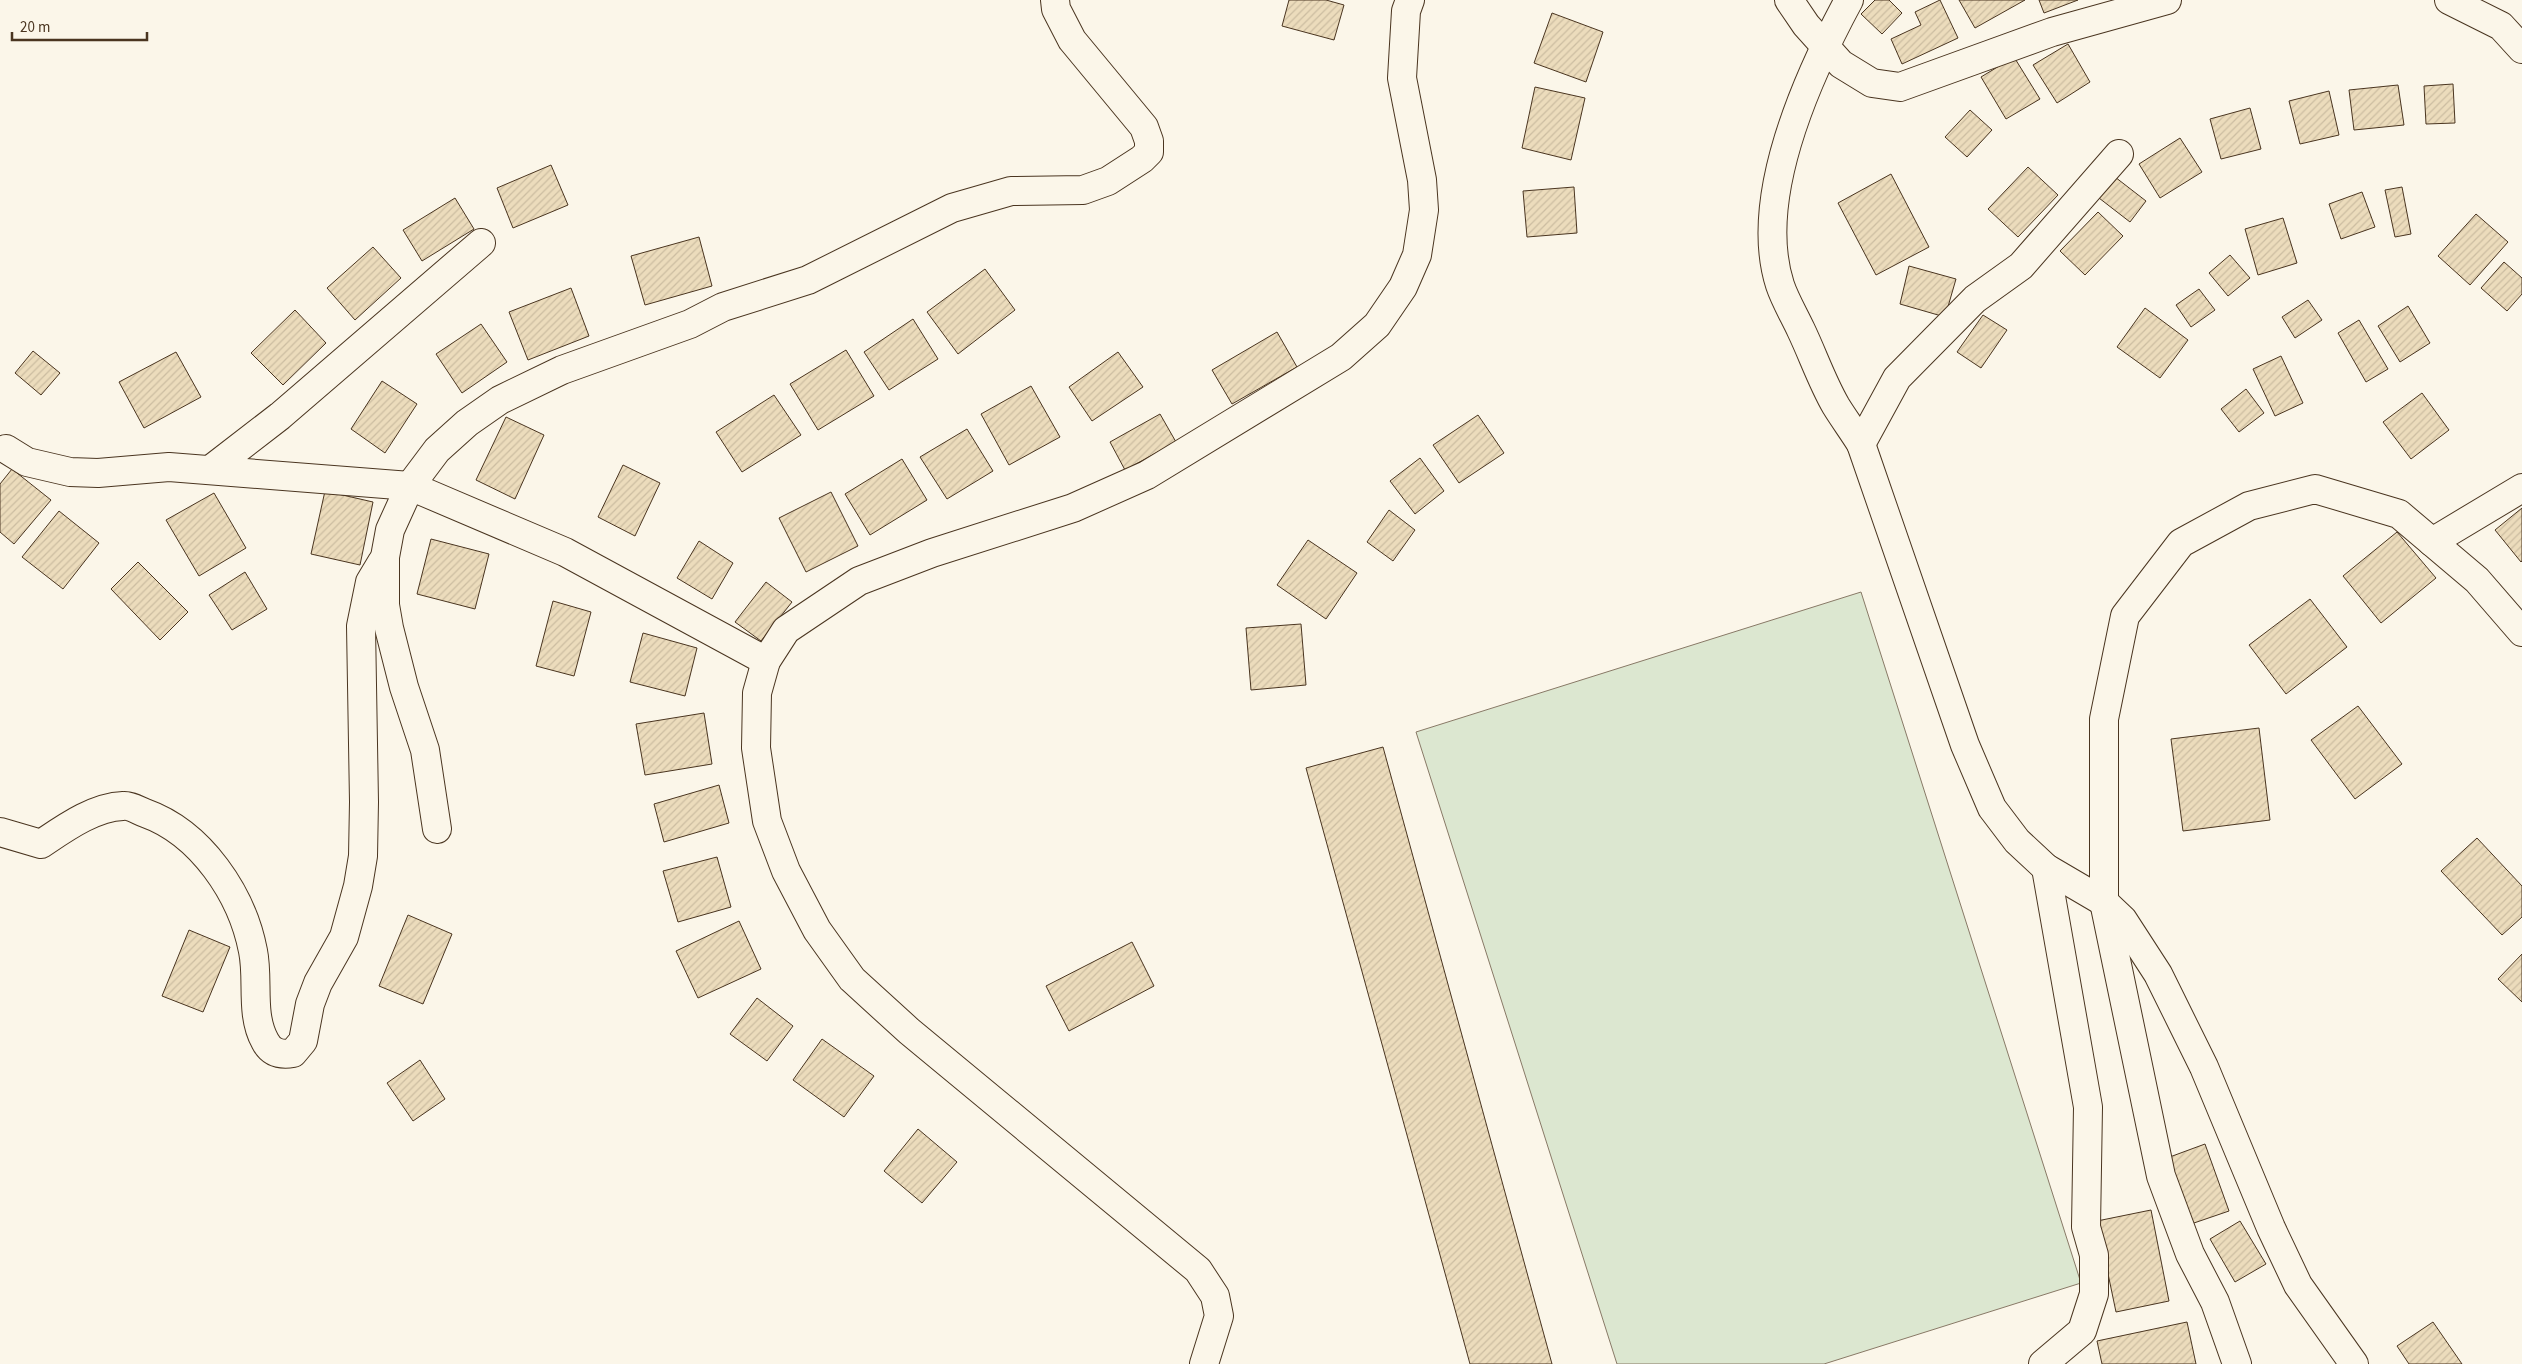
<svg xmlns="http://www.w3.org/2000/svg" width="2522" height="1364" font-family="'Source Sans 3',sans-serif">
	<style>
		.green { fill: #dce7d0; stroke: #887966 }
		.building { fill: url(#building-hatch); stroke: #4a3520 }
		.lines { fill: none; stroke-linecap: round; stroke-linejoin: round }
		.minor-casing { stroke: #4a3520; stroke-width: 30 }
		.minor { stroke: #fbf6e9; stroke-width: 28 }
	</style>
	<defs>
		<pattern id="building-hatch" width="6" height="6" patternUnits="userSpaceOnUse" patternTransform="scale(1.25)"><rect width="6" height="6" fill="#ecdcbc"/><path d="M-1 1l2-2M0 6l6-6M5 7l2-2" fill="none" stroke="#ccbda1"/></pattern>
	</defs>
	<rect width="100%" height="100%" fill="#fbf6e9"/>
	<path class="green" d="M1861 592 2081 1283 1824 1364H1617L1416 732Z"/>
	<g class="building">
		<path d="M1289 0H1326L1344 5 1334 40 1282 26Z"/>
		<path d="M1875 0H1889L1902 13 1882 34 1861 14Z"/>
		<path d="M1940 0 1958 38 1902 64 1891 39 1921 25 1915 12Z"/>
		<path d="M1959 0H2025L1975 28Z"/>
		<path d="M2039 0H2078L2044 13Z"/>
		<path d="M1552 13 1603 32 1586 82 1534 63Z"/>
		<path d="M2068 44 2090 82 2057 103 2033 65Z"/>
		<path d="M2014 57 2040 99 2006 119 1981 77Z"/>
		<path d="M2453 84 2455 123 2426 124 2424 86Z"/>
		<path d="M2398 85 2404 125 2354 130 2349 90Z"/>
		<path d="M1535 87 1585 98 1571 160 1522 148Z"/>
		<path d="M2329 91 2339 135 2300 144 2289 101Z"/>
		<path d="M2250 108 2261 149 2221 159 2210 119Z"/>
		<path d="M1970 110 1992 130 1967 157 1945 137Z"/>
		<path d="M2180 138 2202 172 2160 198 2139 164Z"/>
		<path d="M551 165 568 205 513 228 497 188Z"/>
		<path d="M2028 167 2058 195 2018 237 1988 209Z"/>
		<path d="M1891 174 1929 247 1876 275 1838 203Z"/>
		<path d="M2115 177 2146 201 2130 222 2099 198Z"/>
		<path d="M1574 187 1577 233 1527 237 1523 191Z"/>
		<path d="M2402 187 2411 234 2395 237 2385 190Z"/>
		<path d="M2362 192 2375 227 2341 239 2329 204Z"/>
		<path d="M455 198 474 229 422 261 403 230Z"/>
		<path d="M2098 212 2123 236 2085 275 2060 251Z"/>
		<path d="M2476 214 2508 242 2470 285 2438 256Z"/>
		<path d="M2283 218 2297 263 2258 275 2245 229Z"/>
		<path d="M699 237 712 286 645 305 631 256Z"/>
		<path d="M373 247 401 278 355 320 327 288Z"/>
		<path d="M2230 255 2250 278 2228 296 2209 273Z"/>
		<path d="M2504 262 2522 278V294L2507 311 2481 288Z"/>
		<path d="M1909 266 1956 279 1945 317 1900 304Z"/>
		<path d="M985 269 1015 310 958 354 927 312Z"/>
		<path d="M571 288 589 336 528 360 509 312Z"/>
		<path d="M2199 289 2215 310 2191 327 2176 305Z"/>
		<path d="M2308 300 2322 320 2295 338 2282 317Z"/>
		<path d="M2408 306 2430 343 2400 362 2378 326Z"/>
		<path d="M2145 308 2188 340 2160 378 2117 347Z"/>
		<path d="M295 310 326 343 283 385 251 353Z"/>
		<path d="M1983 315 2007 330 1981 368 1957 352Z"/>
		<path d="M913 319 938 359 889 390 864 352Z"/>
		<path d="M2359 320 2388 369 2366 382 2338 333Z"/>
		<path d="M481 324 507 362 462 393 436 354Z"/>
		<path d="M1277 332 1297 367 1232 404 1212 370Z"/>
		<path d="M846 350 874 396 818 430 790 384Z"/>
		<path d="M33 351 60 373 41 395 15 373Z"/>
		<path d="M176 352 201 397 144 428 119 382Z"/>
		<path d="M1118 352 1143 387 1092 421 1069 387Z"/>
		<path d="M2281 356 2303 403 2275 416 2253 369Z"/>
		<path d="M382 381 417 404 385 453 351 429Z"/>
		<path d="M1031 386 1060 437 1009 465 981 414Z"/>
		<path d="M2246 389 2264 413 2239 432 2221 409Z"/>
		<path d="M2422 393 2449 430 2411 459 2383 422Z"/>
		<path d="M774 395 801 435 742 472 716 432Z"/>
		<path d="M1160 414 1176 442 1125 470 1110 442Z"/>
		<path d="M1478 415 1504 453 1459 483 1433 445Z"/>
		<path d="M506 417 544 435 515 499 476 480Z"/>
		<path d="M967 429 993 471 947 499 920 457Z"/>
		<path d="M1420 458 1444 491 1415 514 1390 481Z"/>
		<path d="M902 459 927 500 870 535 845 494Z"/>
		<path d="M623 465 660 483 635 536 598 517Z"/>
		<path d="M12 469 51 500 14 544 0 532V484Z"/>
		<path d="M325 491 373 502 360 565 311 554Z"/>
		<path d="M831 492 858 546 806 572 779 518Z"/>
		<path d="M214 493 246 548 199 576 166 520Z"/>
		<path d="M2522 508V561L2521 562 2495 530Z"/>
		<path d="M1389 510 1415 530 1393 561 1367 542Z"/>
		<path d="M59 511 99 543 63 589 22 557Z"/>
		<path d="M2397 532 2436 578 2381 623 2343 576Z"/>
		<path d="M431 539 489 554 475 609 417 594Z"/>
		<path d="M1308 540 1357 573 1326 619 1277 585Z"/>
		<path d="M699 541 733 563 712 599 677 578Z"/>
		<path d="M138 562 188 612 160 640 111 589Z"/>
		<path d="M245 572 267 609 232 630 209 595Z"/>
		<path d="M766 582 792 602 761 641 735 622Z"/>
		<path d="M2310 599 2347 647 2286 694 2249 645Z"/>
		<path d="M553 601 591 612 574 676 536 666Z"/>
		<path d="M1301 624 1306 685 1251 690 1246 628Z"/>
		<path d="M643 633 697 648 685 696 630 682Z"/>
		<path d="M2358 706 2402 764 2355 799 2311 740Z"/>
		<path d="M704 713 712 764 645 775 636 724Z"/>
		<path d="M2259 728 2270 820 2183 831 2171 739Z"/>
		<path d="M1383 747 1552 1364H1470L1306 768Z"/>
		<path d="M719 785 729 823 664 842 654 804Z"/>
		<path d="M2477 838 2522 886V917L2502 935 2441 871Z"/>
		<path d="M717 857 731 907 678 922 663 871Z"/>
		<path d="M408 915 452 934 423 1004 379 986Z"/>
		<path d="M739 921 761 969 698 998 676 951Z"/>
		<path d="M189 930 230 947 203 1012 162 996Z"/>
		<path d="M1132 942 1154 986 1069 1031 1046 986Z"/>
		<path d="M2522 954V1002L2498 979Z"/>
		<path d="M757 998 793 1026 767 1061 730 1034Z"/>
		<path d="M822 1039 874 1076 844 1117 793 1080Z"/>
		<path d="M420 1060 445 1099 413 1121 387 1083Z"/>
		<path d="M918 1129 957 1162 922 1203 884 1171Z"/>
		<path d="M2205 1144 2229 1211 2191 1224 2167 1158Z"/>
		<path d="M2151 1210 2169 1301 2116 1312 2097 1221Z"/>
		<path d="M2240 1221 2266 1264 2235 1282 2210 1239Z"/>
		<path d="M2187 1322 2196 1364H2102L2097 1341Z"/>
		<path d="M2433 1322 2462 1364H2409L2397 1346Z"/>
	</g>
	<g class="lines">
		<defs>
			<g id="minor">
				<path d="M1789 0 1806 25 1841 64 1872 83 1900 87 2052 32 2167 0"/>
				<path d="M1849 0C1808 76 1752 198 1780 285 1785 300 1794 315 1801 330 1813 355 1822 382 1836 406 1844 419 1853 431 1861 444L1965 745 1992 808 2017 841 2046 868 2104 902 2123 920 2158 974 2204 1067 2271 1228 2298 1285 2354 1364"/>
				<path d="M2449 0 2501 26 2522 49"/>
				<path d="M1861 444 1897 378 1975 299 2021 266 2119 154"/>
				<path d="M6 449 27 462 70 472 98 473 169 467 410 486 565 552 766 661"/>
				<path d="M210 470 280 416 481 243"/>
				<path d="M2432 542 2522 488"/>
				<path d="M437 829 425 750 404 687 389 628 385 605V557L390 530 410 486 437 450 467 423 500 400 562 370 690 324 723 307 808 280 952 208 1011 191 1083 190 1108 181 1142 159 1149 152V141L1144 127 1072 40 1056 9 1055 0"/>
				<path d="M0 832 41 844C65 828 94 807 123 806 130 805 139 811 145 813 201 833 242 894 253 951 259 980 250 1014 265 1041 271 1053 281 1055 293 1053L303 1041 310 1004 318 983 344 937 358 886 363 856 364 802 361 626 370 582 382 562"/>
				<path d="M1204 1364 1219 1316 1215 1296 1198 1270 909 1031 852 979 817 930 786 871 767 821 756 748 757 693 766 661 786 630 859 581 932 553 1073 508 1147 475 1341 357 1377 325 1403 287 1417 255 1424 210 1422 180 1402 78 1406 11 1410 0"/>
				<path d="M2043 1364 2082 1331 2094 1294V1255L2086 1227 2088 1107 2046 868"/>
				<path d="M2237 1364 2215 1302 2190 1254 2161 1176 2104 902V719L2125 616 2181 543 2249 506 2315 489 2399 514 2477 580 2522 632"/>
			</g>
		</defs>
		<use href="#minor" class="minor-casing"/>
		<use href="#minor" class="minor"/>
	</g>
	<path d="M12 32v8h135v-8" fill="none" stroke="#4a3520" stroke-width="2.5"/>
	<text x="20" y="32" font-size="15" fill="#4a3520" stroke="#fbf6e9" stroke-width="4" paint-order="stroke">20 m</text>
</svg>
